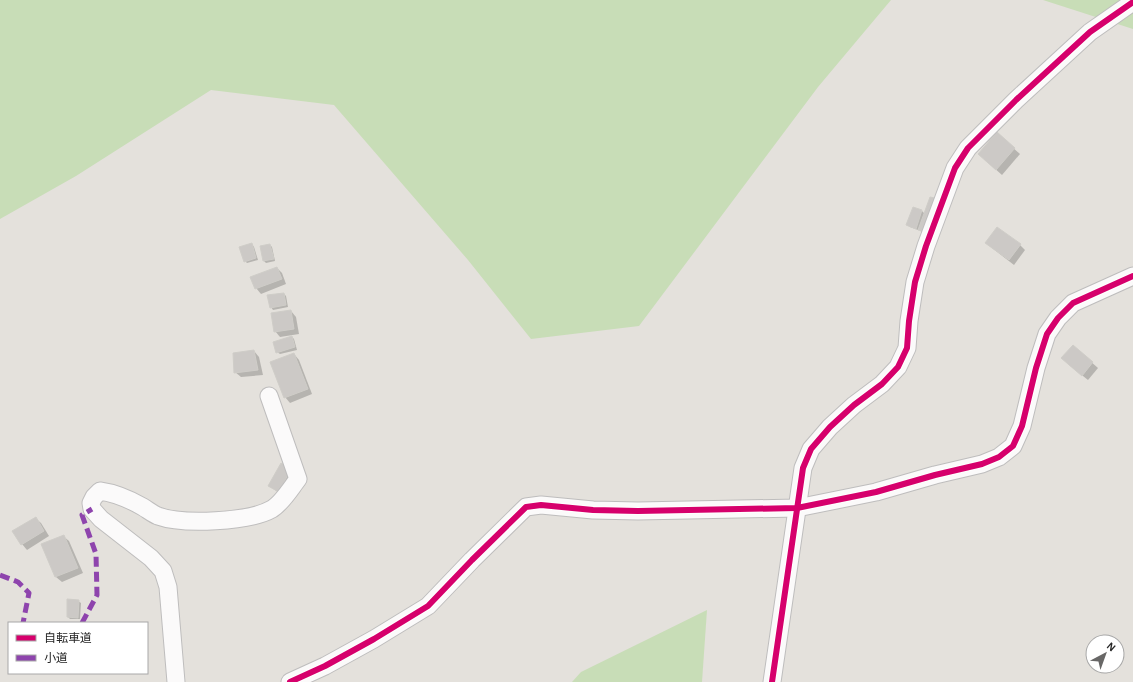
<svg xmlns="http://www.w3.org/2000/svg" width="1133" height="682" font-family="'Alegreya Sans','Noto Sans JP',sans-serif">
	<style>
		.green { fill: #c8ddb7 }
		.shadow { fill: #0003 }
		.building { fill: #ccc9c6; stroke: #cfcdc8 }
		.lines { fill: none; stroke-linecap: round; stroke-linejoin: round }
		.minor-casing { stroke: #bebdbd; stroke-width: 19 }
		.minor { stroke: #fbfafa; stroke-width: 17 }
		.quiet { stroke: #8e44ad; stroke-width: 5; stroke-dasharray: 10 5; stroke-linecap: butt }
		.cycleway-casing { stroke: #fff; stroke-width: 8 }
		.cycleway { stroke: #d6006c; stroke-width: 6 }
	</style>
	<rect width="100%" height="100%" fill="#e4e1dc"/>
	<g class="green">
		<path d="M0 0H891L818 87 639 326 531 339 468 260 334 105 211 90 76 176 0 219Z"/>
		<path d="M1043 0H1133V29Z"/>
		<path d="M707 610 702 682H572L581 672Z"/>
	</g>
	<g class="shadow">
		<path d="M997 134 1020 154 1002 175 984 159Z"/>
		<path d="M922 211 925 214 929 235 922 232 918 229V230L910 227 907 225Z"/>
		<path d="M986 243 1020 245 1025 250 1014 265 992 248Z"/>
		<path d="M252 244 254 247 258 260 247 263 245 261Z"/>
		<path d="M270 245 272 247 275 261 266 263 264 261Z"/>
		<path d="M277 268 282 273 286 284 261 294 256 288Z"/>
		<path d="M284 294 286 296 288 307 273 310 271 307Z"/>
		<path d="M291 311 296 317 299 334 280 337 275 331Z"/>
		<path d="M292 337 294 339 297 350 280 354 277 352Z"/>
		<path d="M1073 346 1098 368 1088 380 1068 364Z"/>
		<path d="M254 351 259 357 263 375 241 377 235 372Z"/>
		<path d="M294 354 299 360 312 394 290 403 285 397Z"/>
		<path d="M281 465 293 472 281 494 269 486Z"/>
		<path d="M35 518 41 523 49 536 27 550 22 544Z"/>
		<path d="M63 536 69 541 83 573 62 582 56 577 42 545Z"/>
		<path d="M78 601 81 603 80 619H70L68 617Z"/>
	</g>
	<g class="building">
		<path d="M997 132 1015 148 996 170 978 154Z"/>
		<path d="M930 197 939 199 927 233 918 230Z"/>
		<path d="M913 207 922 210 916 229 906 225Z"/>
		<path d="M997 227 1021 244 1009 260 985 243Z"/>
		<path d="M252 243 256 258 244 262 239 247Z"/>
		<path d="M270 244 274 259 263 261 260 246Z"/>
		<path d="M277 267 282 279 255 289 250 277Z"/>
		<path d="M284 293 286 305 270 308 267 295Z"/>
		<path d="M291 310 294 329 274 332 271 313Z"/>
		<path d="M292 336 295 347 276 353 273 342Z"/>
		<path d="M1073 345 1093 362 1082 376 1061 358Z"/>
		<path d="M254 350 258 370 234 373 233 353Z"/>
		<path d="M294 353 308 389 284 398 270 362Z"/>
		<path d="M281 463 291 469 279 492 268 486Z"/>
		<path d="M36 517 44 531 21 545 12 531Z"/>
		<path d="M64 535 78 568 55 577 41 544Z"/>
		<path d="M67 599 79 600 78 618 67 617Z"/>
	</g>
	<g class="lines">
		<defs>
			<g id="minor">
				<path d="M176 682 168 587 163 571 151 558 101 519 92 509 91 503 94 497 100 491C115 493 129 499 143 507 148 510 153 514 158 516 183 525 249 522 272 509 282 503 291 488 298 479L269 396"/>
				<path d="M290 682 325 666 374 639 428 606 472 560 526 507 541 505 593 510 638 511 797 508 876 492 935 475 982 464 999 457 1013 446 1022 426 1036 368 1047 334 1058 318 1073 303 1133 276"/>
				<path d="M772 682 803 468 811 449 830 427 854 405 882 384 898 367 907 348 909 321 915 282 926 246 955 168 968 148 1016 100 1090 32 1133 2"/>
			</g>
		</defs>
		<use href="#minor" class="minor-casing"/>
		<use href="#minor" class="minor"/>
		<g class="quiet">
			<path d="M0 575 18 582 29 593 23 623"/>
			<path d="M82 623 97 595 96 554 82 515 92 509"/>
		</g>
		<defs>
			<g id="cycleway">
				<path d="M290 682 325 666 374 639 428 606 472 560 526 507 541 505 593 510 638 511 797 508 876 492 935 475 982 464 999 457 1013 446 1022 426 1036 368 1047 334 1058 318 1073 303 1133 276"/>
				<path d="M772 682 803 468 811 449 830 427 854 405 882 384 898 367 907 348 909 321 915 282 926 246 955 168 968 148 1016 100 1090 32 1133 2"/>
			</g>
		</defs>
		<use href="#cycleway" class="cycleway-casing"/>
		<use href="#cycleway" class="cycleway"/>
	</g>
	<rect x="8" y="622" width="140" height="52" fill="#ffffff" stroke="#a8a8a8"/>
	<rect x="16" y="635" width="20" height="6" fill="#d6006c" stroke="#a8a8a8"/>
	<text x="44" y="642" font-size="12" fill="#262626">自転車道</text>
	<rect x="16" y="655" width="20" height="6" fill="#8e44ad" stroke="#a8a8a8"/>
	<text x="44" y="662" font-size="12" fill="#262626">小道</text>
	<g transform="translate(1105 654) rotate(41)"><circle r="19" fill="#ffffff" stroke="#a8a8a8"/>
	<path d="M0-3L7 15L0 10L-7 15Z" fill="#686766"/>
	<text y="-6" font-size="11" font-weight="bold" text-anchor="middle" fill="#262626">N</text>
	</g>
</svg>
